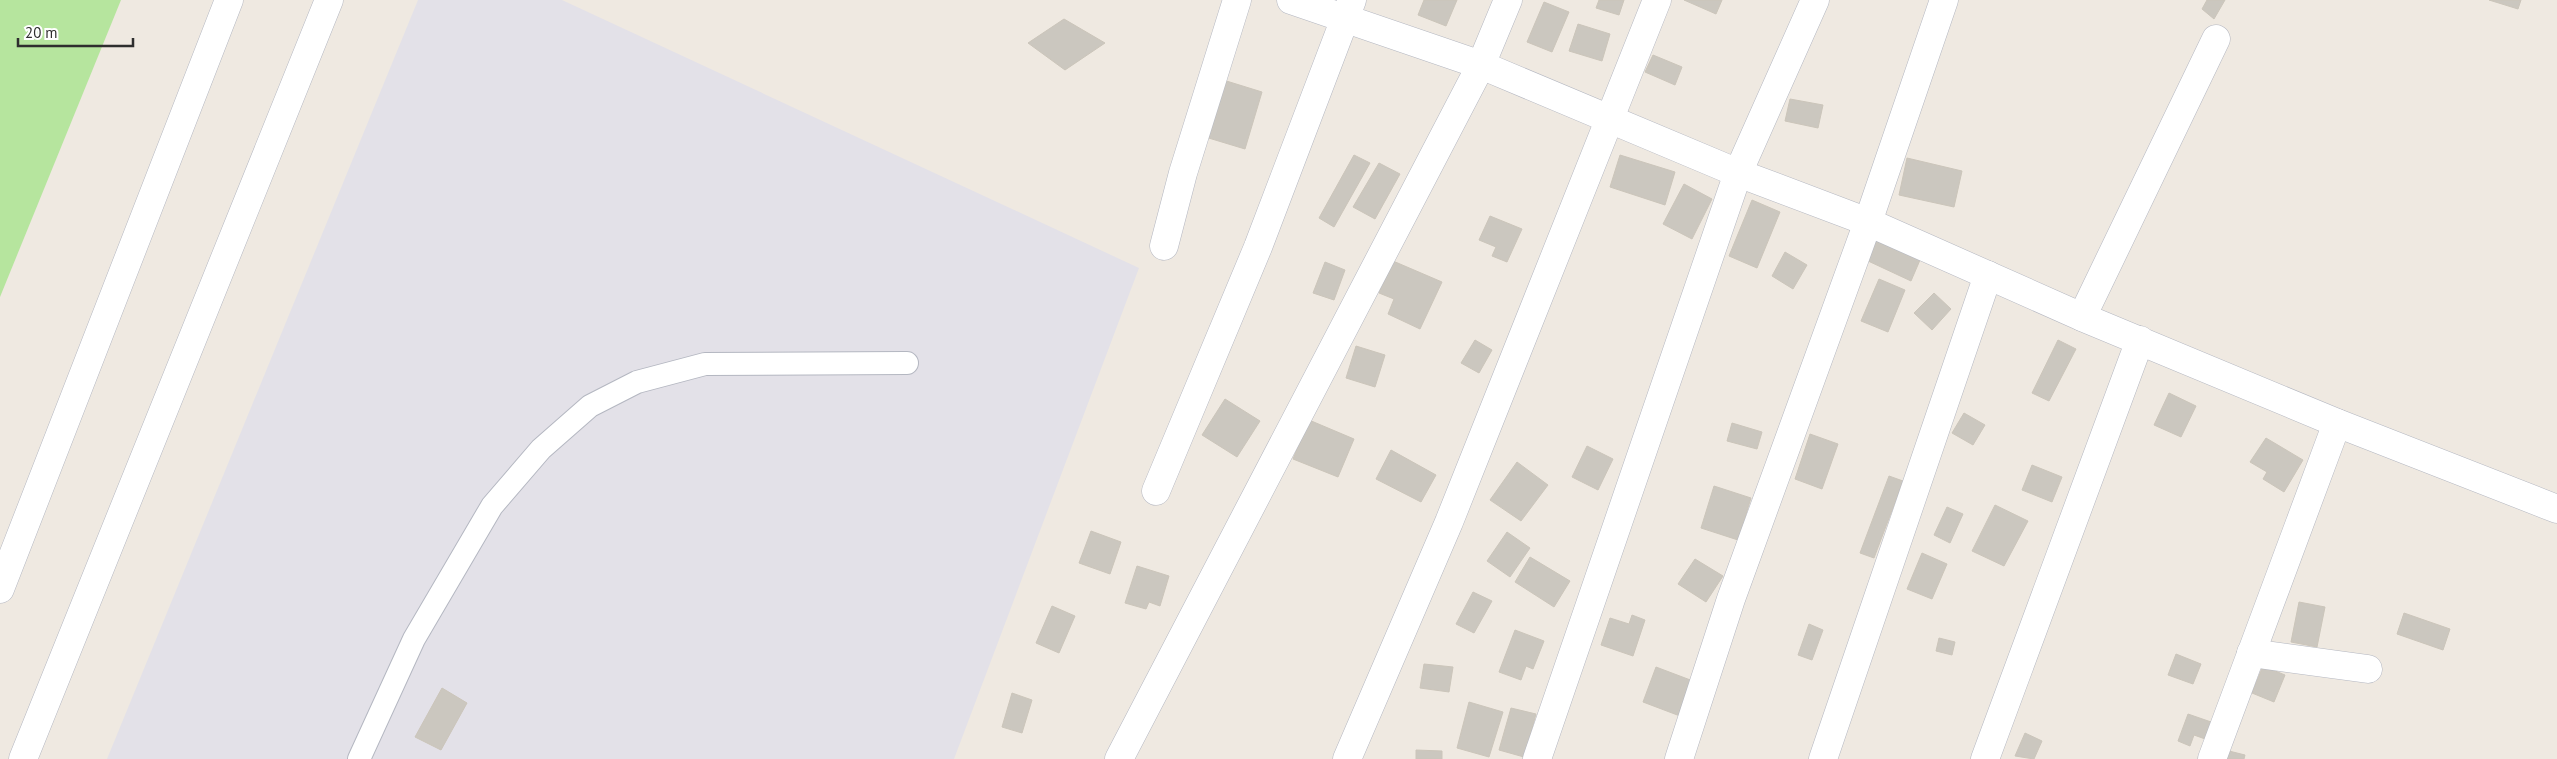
<svg xmlns="http://www.w3.org/2000/svg" width="2557" height="759" font-family="'PT Sans',sans-serif">
	<style>
		.industrial { fill: #e3e1e8 }
		.green { fill: #b6e59e }
		.building { fill: #cbc7bf; stroke: #cbc5ba }
		.lines { fill: none; stroke-linecap: round; stroke-linejoin: round }
		.lane-casing { stroke: #b4b7c1; stroke-width: 24 }
		.street-casing { stroke: #b4b7c1; stroke-width: 29 }
		.secondary-casing { stroke: #b4b7c1; stroke-width: 29 }
		.lane { stroke: #fff; stroke-width: 22 }
		.street { stroke: #fff; stroke-width: 28 }
		.secondary { stroke: #fff; stroke-width: 28 }
	</style>
	<rect width="100%" height="100%" fill="#efe9e1"/>
	<path class="industrial" d="M418 0H562L1139 268 954 759H107Z"/>
	<path class="green" d="M0 0H121L0 297Z"/>
	<g class="building">
		<path d="M1424 0H1457L1446 26 1418 15Z"/>
		<path d="M1599 0H1624L1619 15 1596 8Z"/>
		<path d="M1684 0H1722L1716 14Z"/>
		<path d="M2207 0H2225L2214 19 2202 9Z"/>
		<path d="M2489 0H2521L2518 9Z"/>
		<path d="M1544 2 1569 12 1552 52 1527 42Z"/>
		<path d="M1064 19 1105 43 1065 70 1028 43Z"/>
		<path d="M1578 24 1610 34 1602 61 1569 51Z"/>
		<path d="M1653 55 1682 67 1675 85 1645 72Z"/>
		<path d="M1220 79 1262 92 1245 149 1202 136Z"/>
		<path d="M1790 99 1823 105 1818 128 1785 121Z"/>
		<path d="M1354 155 1370 163 1334 227 1319 218Z"/>
		<path d="M1620 155 1675 172 1665 205 1610 187Z"/>
		<path d="M1907 158 1962 171 1954 207 1899 195Z"/>
		<path d="M1379 163 1400 174 1375 219 1353 207Z"/>
		<path d="M1684 184 1712 199 1692 239 1663 224Z"/>
		<path d="M1752 200 1780 212 1757 268 1729 256Z"/>
		<path d="M1490 216 1522 229 1507 262 1492 256 1496 247 1479 240Z"/>
		<path d="M1876 239 1920 260 1911 281 1866 260Z"/>
		<path d="M1785 252 1807 265 1793 289 1772 276Z"/>
		<path d="M1393 261 1442 282 1420 329 1388 314 1394 299 1379 293Z"/>
		<path d="M1325 262 1345 270 1334 300 1313 293Z"/>
		<path d="M1879 279 1905 290 1888 332 1861 321Z"/>
		<path d="M1934 293 1951 309 1932 330 1914 313Z"/>
		<path d="M1475 340 1492 350 1479 373 1461 363Z"/>
		<path d="M2058 340 2076 349 2049 401 2032 393Z"/>
		<path d="M1356 346 1385 355 1375 387 1346 378Z"/>
		<path d="M2169 393 2196 406 2181 437 2154 425Z"/>
		<path d="M1225 399 1260 421 1237 457 1202 435Z"/>
		<path d="M1964 413 1985 425 1973 445 1952 433Z"/>
		<path d="M1309 420 1354 439 1338 477 1293 459Z"/>
		<path d="M1732 423 1762 432 1757 449 1727 441Z"/>
		<path d="M1810 434 1838 444 1822 489 1795 479Z"/>
		<path d="M2266 438 2303 460 2284 492 2263 479 2267 472 2250 462Z"/>
		<path d="M1587 446 1613 459 1598 490 1572 477Z"/>
		<path d="M1391 450 1436 475 1421 502 1376 479Z"/>
		<path d="M1517 462 1548 485 1521 521 1490 500Z"/>
		<path d="M2032 465 2062 477 2052 502 2022 490Z"/>
		<path d="M1889 476 1903 481 1874 558 1860 553Z"/>
		<path d="M1714 486 1751 498 1738 540 1701 528Z"/>
		<path d="M1995 505 2028 521 2004 566 1972 551Z"/>
		<path d="M1947 507 1963 514 1950 543 1934 535Z"/>
		<path d="M1091 531 1121 542 1110 574 1079 563Z"/>
		<path d="M1507 532 1530 548 1510 577 1487 561Z"/>
		<path d="M1922 553 1947 564 1932 599 1907 589Z"/>
		<path d="M1530 557 1570 581 1554 607 1515 582Z"/>
		<path d="M1695 559 1723 576 1706 602 1678 584Z"/>
		<path d="M1137 566 1169 576 1160 606 1149 602 1146 609 1125 603Z"/>
		<path d="M1473 592 1492 601 1474 633 1456 624Z"/>
		<path d="M2299 602 2325 607 2317 647 2291 642Z"/>
		<path d="M1052 606 1075 616 1059 653 1036 643Z"/>
		<path d="M2404 613 2450 629 2443 650 2397 634Z"/>
		<path d="M1632 615 1645 620 1633 656 1601 645 1610 618 1629 624Z"/>
		<path d="M1809 624 1823 630 1812 660 1798 655Z"/>
		<path d="M1515 630 1544 641 1533 669 1526 666 1521 680 1499 672Z"/>
		<path d="M1939 638 1955 642 1952 655 1936 651Z"/>
		<path d="M2176 654 2201 664 2193 684 2168 675Z"/>
		<path d="M1424 664 1453 667 1449 692 1420 688Z"/>
		<path d="M2263 666 2285 675 2274 702 2252 693Z"/>
		<path d="M1656 667 1693 681 1680 716 1643 702Z"/>
		<path d="M442 688 467 703 441 750 415 737Z"/>
		<path d="M1012 693 1032 700 1022 733 1002 727Z"/>
		<path d="M1469 702 1503 712 1489 757 1457 748Z"/>
		<path d="M1511 708 1536 714 1524 757 1499 750Z"/>
		<path d="M2188 714 2214 723 2208 740 2194 735 2190 746 2178 741Z"/>
		<path d="M2025 733 2042 741 2034 759 2015 756Z"/>
		<path d="M1416 750 1442 751V759H1416Z"/>
		<path d="M2229 751 2245 755 2244 759H2227Z"/>
	</g>
	<g class="lines">
		<defs>
			<path id="lane" d="M359 759 414 639 492 506 541 449 590 406 637 382 705 364 907 363"/>
			<g id="street">
				<path d="M1291 0 1481 65 1738 173 1868 222 2082 317 2337 423 2557 509"/>
				<path d="M1164 246 1183 173 1237 0"/>
				<path d="M2082 317 2216 39"/>
				<path d="M1156 491 1258 247 1352 0"/>
				<path d="M2251 653 2368 669"/>
				<path d="M1119 759 1481 65 1508 0"/>
				<path d="M1347 759 1449 522 1657 0"/>
				<path d="M1537 759 1738 173 1815 0"/>
				<path d="M1679 759 1731 599 1868 222 1944 0"/>
				<path d="M1823 759 1988 275"/>
				<path d="M1985 759 2140 340"/>
				<path d="M2212 759 2337 423"/>
			</g>
			<g id="secondary">
				<path d="M0 589 229 0"/>
				<path d="M23 759 329 0"/>
			</g>
		</defs>
		<use href="#lane" class="lane-casing"/>
		<use href="#street" class="street-casing"/>
		<use href="#secondary" class="secondary-casing"/>
		<use href="#lane" class="lane"/>
		<use href="#street" class="street"/>
		<use href="#secondary" class="secondary"/>
	</g>
	<path d="M18 38v8h115v-8" fill="none" stroke="#2e2e2e" stroke-width="2.5"/>
	<text x="25" y="38" font-size="15" fill="#2e2e2e" stroke="#ffffff" stroke-width="4" paint-order="stroke">20 m</text>
</svg>
